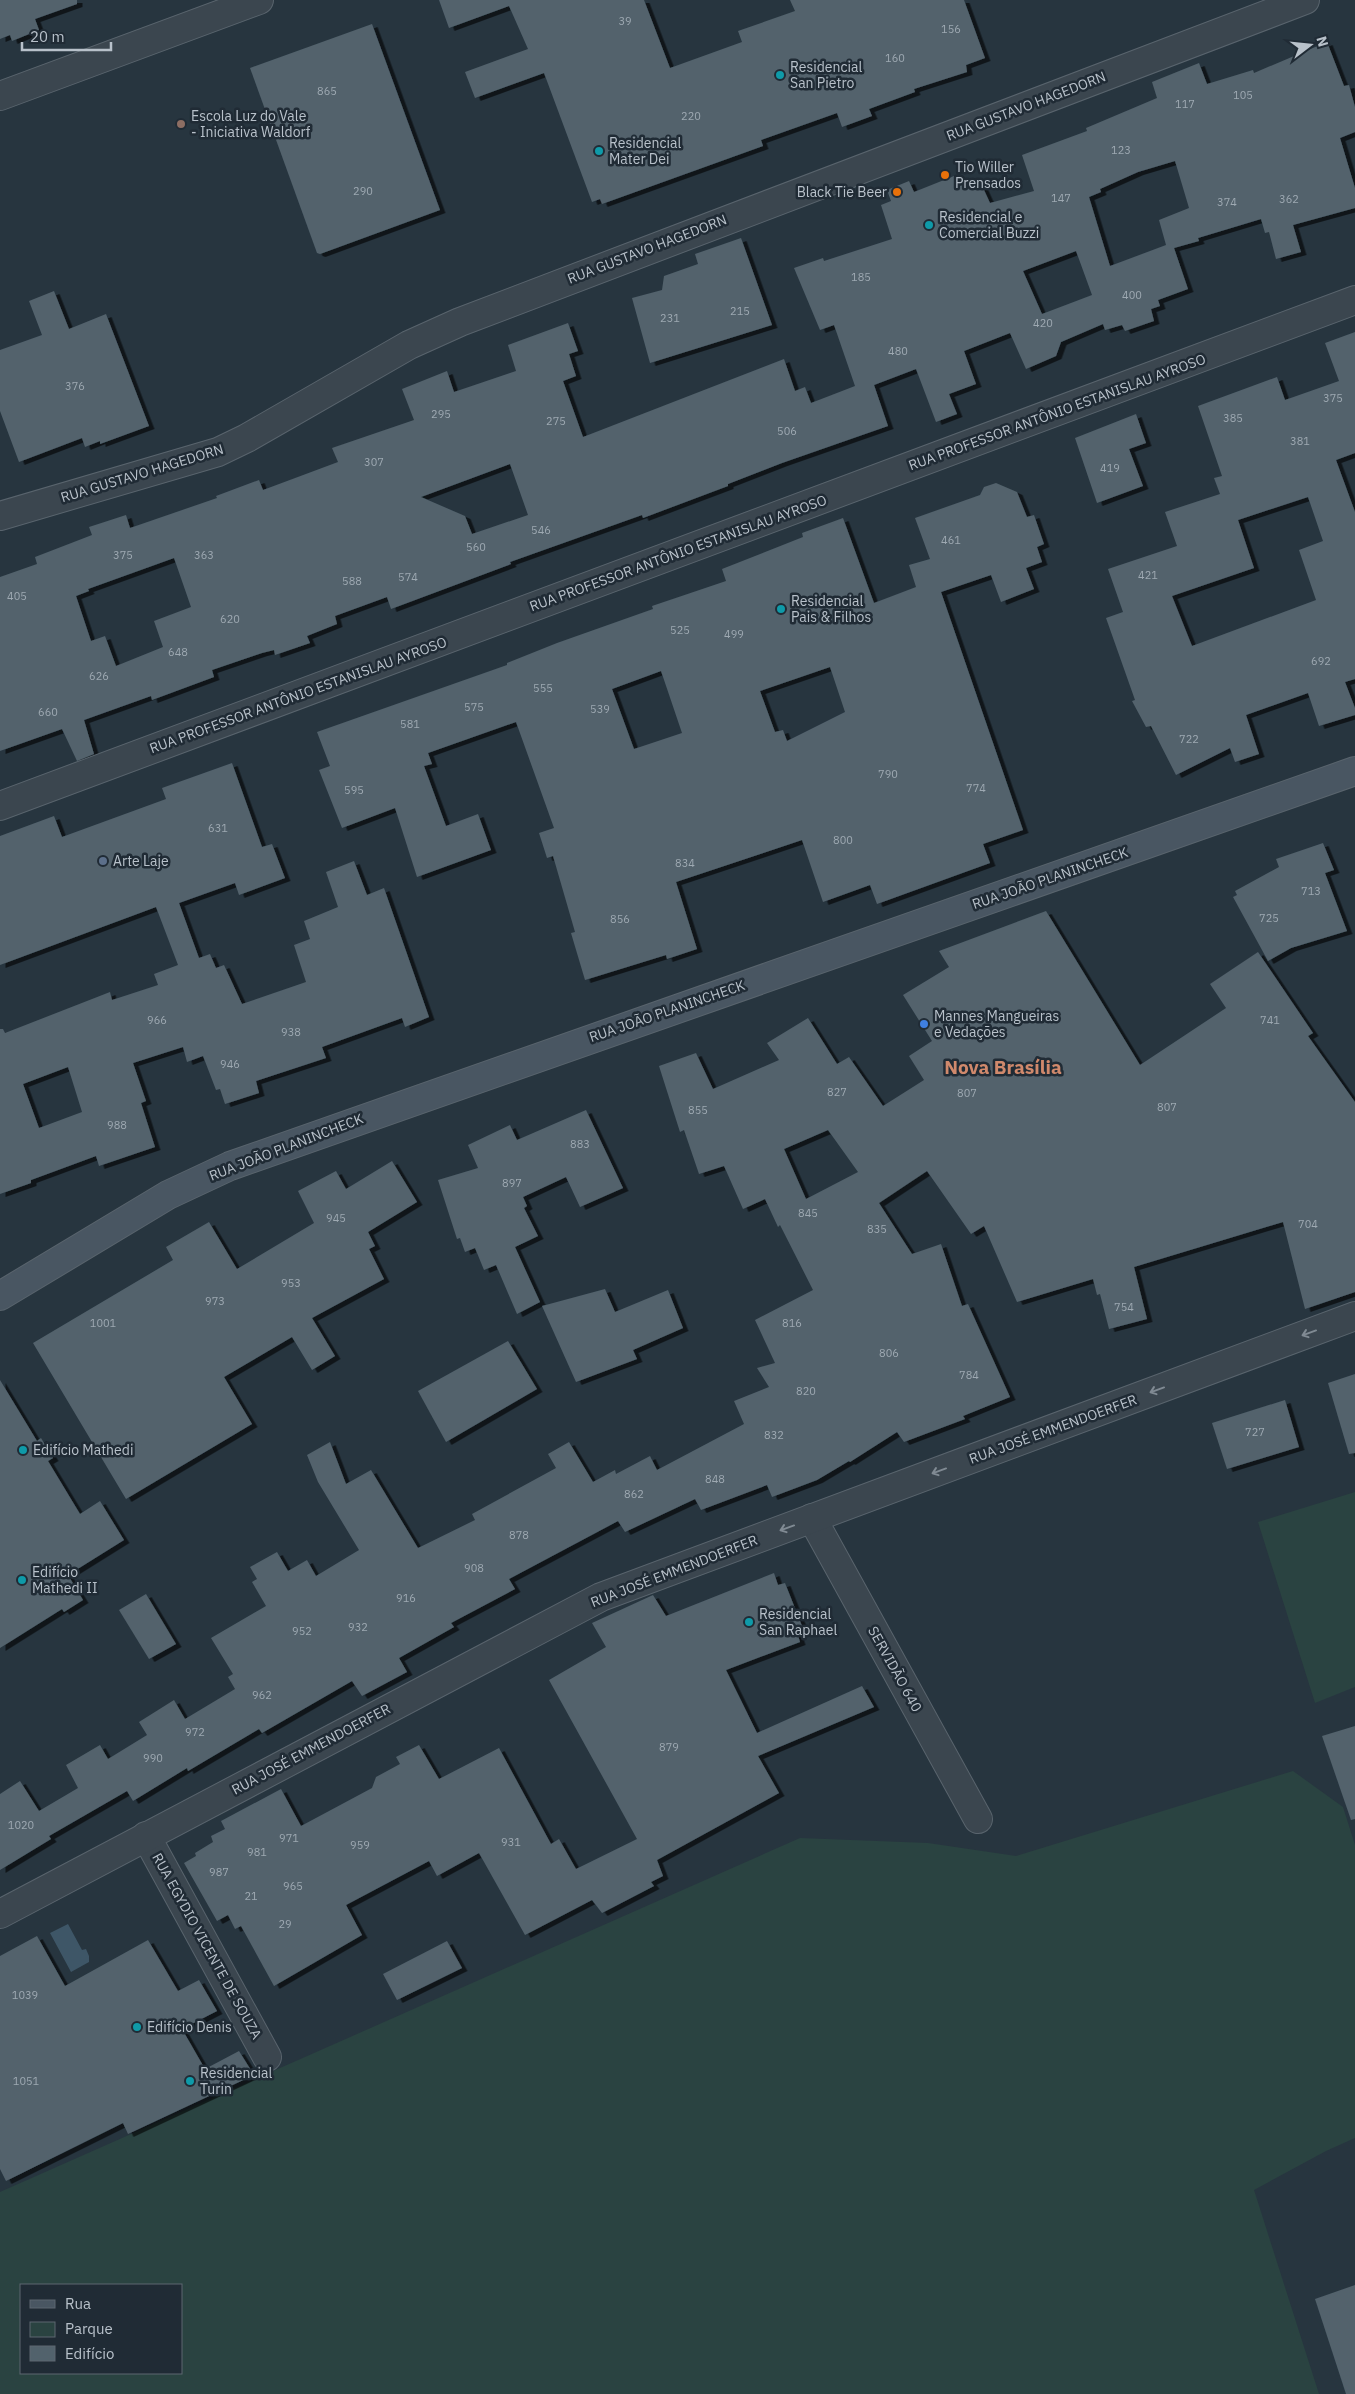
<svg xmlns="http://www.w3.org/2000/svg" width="1355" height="2394" font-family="'IBM Plex Sans',sans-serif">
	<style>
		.green { fill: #2a4341; fill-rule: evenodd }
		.water { fill: #3e5667 }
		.building { fill: #52626c; fill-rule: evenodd; filter: url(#shadow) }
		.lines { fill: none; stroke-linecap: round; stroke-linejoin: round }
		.minor-casing { stroke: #59646d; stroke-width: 30 }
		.secondary-casing { stroke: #59646d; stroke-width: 30 }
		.minor { stroke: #3b464f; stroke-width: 28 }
		.secondary { stroke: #495662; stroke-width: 28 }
		.oneway { stroke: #808a93 }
		.culture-dot { fill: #0f9aa8; stroke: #202b35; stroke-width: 2 }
		.education-dot { fill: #8d6e63; stroke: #202b35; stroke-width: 2 }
		.food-dot { fill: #e8710a; stroke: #202b35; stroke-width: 2 }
		.service-dot { fill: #5c6f8a; stroke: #202b35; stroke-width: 2 }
		.shop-dot { fill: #3f7fe0; stroke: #202b35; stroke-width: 2 }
		.labels { text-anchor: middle; stroke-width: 5; stroke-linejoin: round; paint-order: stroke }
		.number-label { font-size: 11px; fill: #9ea9b2 }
		.poi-label { font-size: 14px; fill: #b8c1ca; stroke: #202b35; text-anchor: start }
		.street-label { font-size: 14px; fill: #b8c1ca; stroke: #202b35 }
		.district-label { font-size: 19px; font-weight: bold; fill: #d0896c; stroke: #202b35 }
	</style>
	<defs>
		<filter id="shadow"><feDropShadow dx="5.5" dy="3" stdDeviation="0" flood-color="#0009"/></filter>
	</defs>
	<rect width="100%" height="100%" fill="#27353f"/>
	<g class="green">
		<path d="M1355 1492V1687L1315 1703 1258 1522Z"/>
		<path d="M1293 1771 1343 1807 1355 1845V2138L1326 2151 1254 2190 1319 2394H0V2192L800 1838 928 1843 1016 1856ZM21 2285H181V2373H21Z"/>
	</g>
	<path class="water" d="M68 1924 82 1950 86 1949 89 1956V1962L71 1972 50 1933Z"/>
	<g class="building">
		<path d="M0 0H77V4L35 19 39 30 12 41 10 35 0 39Z"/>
		<path d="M439 0H644L670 68 742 42 738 31 795 11 790 0H964L985 58 966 65 967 72 914 89 915 92 869 109 872 116 842 127 837 113 761 140 763 146 602 204 600 199 592 202 544 73 475 98 465 72 528 49 509 6 449 28Z"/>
		<path d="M372 24 440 210 320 254 317 253 250 68Z"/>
		<path d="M1327 42 1344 86 1349 85 1355 107V132L1340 138 1355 188V208L1293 225 1301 252 1276 259 1269 232 1265 233 1261 219 1198 238 1199 241 1174 248 1188 289 1158 300 1160 306 1151 309 1154 321 1125 331 1122 325 1105 330 1103 324 1061 342 1056 356 1026 369 1010 333 964 351 976 384 949 394 957 414 936 422 916 369 874 385 888 426 782 463 728 484V486L643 518 642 515 510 562 511 564 391 609 387 597 335 616 337 624 307 636 310 643 275 655 274 650 262 653 212 670 214 677 152 700 151 696 84 720 94 754 77 761 62 729 0 751V577L37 564 35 557 92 535 89 527 126 515 130 528 217 498 216 496 259 480 263 490 338 462 332 448 414 420 402 389 447 371 454 392 516 371 508 345 568 323 578 351 569 354 576 376 563 381 583 437 784 359 795 391 805 387 811 403 855 386 834 325 820 330 794 268 823 258 824 261 892 239 881 205 891 201 887 190 909 181 914 192 954 176 958 186 979 179 990 203 1034 191 1022 155 1087 131 1086 128 1157 98 1152 82 1199 63 1207 84 1253 70 1254 73ZM1175 161 1189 208 1159 220 1166 245 1110 266 1089 197 1101 192 1100 189 1138 172ZM1076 251 1092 295 1042 314 1023 271ZM510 464 528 515 472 534 465 516 421 497ZM174 558 191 607 154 621 163 647 116 666 105 636 91 641 76 596 89 591 88 589Z"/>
		<path d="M741 238 772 325 650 363 632 298 662 290 664 276 698 264 695 254Z"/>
		<path d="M54 291 69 329 106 314 149 426 100 444V441L85 447 82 438 19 462 0 411V350L42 335 29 301Z"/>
		<path d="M1355 332V453L1336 460 1355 512V679L1345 682 1355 708V715L1319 726 1308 693 1246 715 1259 754 1235 762 1230 748 1176 775 1151 726 1146 727 1132 701 1135 700 1106 618 1123 612 1108 569 1177 546 1165 512 1220 494 1214 478 1222 476 1198 406 1277 377 1285 400 1339 381 1325 343ZM1308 497 1323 541 1299 550 1316 600 1192 646 1172 596 1254 568 1238 520Z"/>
		<path d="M1136 414 1146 443 1129 449 1143 486 1097 503 1075 438Z"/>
		<path d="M996 483 1017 492 1027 517 1034 515 1044 544 1037 547 1042 562 1026 568 1034 589 1001 602 991 575 941 592 1023 830 983 844 990 863 877 904 870 885 823 902 802 840 676 882 697 949 667 959 666 955 585 980 571 933 575 932 553 856 547 858 539 833 554 828 516 722 428 753 432 764 424 766 446 826 478 814 491 850 417 877 395 808 342 828 319 770 330 766 317 732 507 665V663L557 643 653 609 652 606 726 581 722 569 803 537 802 533 843 518 874 603 916 587 909 565 930 559 915 518 980 495 984 487ZM830 667 845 712 787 741 783 730 775 732 760 691ZM661 671 682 733 634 749 612 689Z"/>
		<path d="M232 763 262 847 272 844 285 878 239 895 235 883 179 903 199 958 210 954 216 968 224 965 242 1004 306 982 294 945 310 939 304 921 338 907 326 872 354 861 367 895 384 888 429 1017 405 1027 402 1018 322 1047 326 1058 256 1081 259 1093 225 1104 220 1089 216 1090 203 1056 187 1062 183 1047 133 1063 146 1101 141 1103 155 1147 99 1166 96 1156 31 1180V1183L0 1194V1029H3L5 1033 110 992 112 1000 158 985 154 974 178 965 156 907 0 965V836L54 816 62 837 166 799 162 788ZM68 1067 82 1112 39 1128 23 1084Z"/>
		<path d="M1323 843 1334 870 1325 873 1347 931 1291 948 1268 961 1233 897 1237 895 1235 891 1279 867 1276 859Z"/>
		<path d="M1046 911 1140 1065 1226 1008 1210 984 1258 952 1313 1033 1308 1036 1355 1102V1292L1305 1309 1283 1222 1134 1267 1147 1319 1109 1329 1100 1294 1097 1295 1093 1279 1017 1302 984 1226 971 1234 927 1171 879 1203 912 1254 941 1244 962 1306 968 1304 1010 1397 963 1416 965 1419 904 1442 897 1432 850 1462 849 1461 817 1480 772 1497 767 1485 701 1510 695 1499 625 1532 618 1521 509 1579 515 1589 451 1623 454 1627 399 1658 407 1672 362 1696 352 1681 262 1733 259 1729 188 1771 187 1768 133 1801 127 1791 49 1836 51 1839 0 1870V1794L20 1781 39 1811 78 1788 66 1765 100 1745 108 1759 147 1735 139 1722 174 1700 185 1719 235 1689 228 1677 233 1674 211 1638 266 1606 252 1582 257 1579 250 1567 277 1552 288 1571 307 1560 316 1576 359 1550 318 1482 307 1455 330 1442 346 1484 371 1470 418 1548 475 1520 472 1514 556 1468 548 1454 569 1442 593 1482 615 1470 616 1474 650 1456 657 1470 744 1424 734 1401 769 1387 757 1368 775 1363 755 1320 813 1290 780 1225 778 1227 765 1199 743 1209 724 1166 699 1174 684 1130 680 1132 659 1066 696 1053 713 1089 779 1060 767 1043 808 1018 837 1064 849 1057 883 1106 924 1080 909 1056 932 1041 903 995 949 967 939 951ZM828 1130 858 1172 806 1199 784 1149Z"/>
		<path d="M586 1110 623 1188 580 1207 566 1177 523 1197 527 1206 524 1208 538 1236 515 1247 540 1302 517 1314 496 1265 484 1270 475 1248 465 1252 460 1238 457 1239 438 1180 478 1168 468 1145 510 1125 517 1140Z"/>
		<path d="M392 1161 417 1202 368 1232 375 1246 369 1249 384 1279 312 1318 335 1356 312 1370 292 1337 224 1377 252 1424 126 1499 33 1343 173 1260 166 1247 209 1222 237 1269 314 1223 298 1191 336 1171 346 1189Z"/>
		<path d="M605 1289 615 1312 668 1290 683 1328 633 1350 637 1359 576 1382 542 1306Z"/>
		<path d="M508 1341 537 1389 446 1442 418 1391Z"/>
		<path d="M1355 1374V1453L1349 1454 1328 1383Z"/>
		<path d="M0 1380 37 1441 41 1438 53 1458 48 1461 80 1514 100 1501 124 1540 68 1575 83 1600 64 1612 62 1609 0 1648Z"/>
		<path d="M1285 1400 1299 1447 1227 1469 1212 1423Z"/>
		<path d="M774 1573 778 1585 785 1583 802 1626 796 1629 800 1642 726 1670 757 1733 862 1686 874 1707 758 1756 779 1793 657 1860 663 1876 651 1882 654 1886 602 1913 592 1900 525 1935 479 1853 437 1876 429 1861 346 1905 362 1935 274 1986 241 1926 235 1929 228 1915 217 1921 184 1863 196 1856 195 1853 213 1842 211 1836 225 1829 221 1821 281 1789 301 1826 372 1788 376 1777 400 1764 396 1757 419 1745 439 1779 499 1748 551 1844 559 1839 576 1869 637 1839 549 1680 606 1647 592 1623 653 1595 666 1616Z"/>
		<path d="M146 1594 176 1644 149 1659 119 1610Z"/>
		<path d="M1355 1726V1819L1351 1820 1322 1736Z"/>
		<path d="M37 1936 65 1986 148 1940 178 1991 199 1980 217 2011 182 2029 205 2069 239 2051 254 2075 128 2134 123 2123 6 2181 0 2169V1956Z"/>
		<path d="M447 1941 462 1968 397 2000 383 1974Z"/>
		<path d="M1355 2285V2394H1346L1315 2299Z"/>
	</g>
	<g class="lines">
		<defs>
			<g id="minor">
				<path d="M0 96 259 0"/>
				<path d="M0 516 218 452 247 438 409 345 460 322 1305 0"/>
				<path d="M0 806 1355 300"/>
				<path d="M812 1518 978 1819"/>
				<path d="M146 1836 267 2057"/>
				<path d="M0 1914 601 1597 1355 1316"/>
			</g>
			<path id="secondary" d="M0 1296 168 1195 230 1166 1355 771"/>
		</defs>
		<use href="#minor" class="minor-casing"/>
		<use href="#secondary" class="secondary-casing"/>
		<use href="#minor" class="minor"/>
		<use href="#secondary" class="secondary"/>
	</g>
	<defs><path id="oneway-shaft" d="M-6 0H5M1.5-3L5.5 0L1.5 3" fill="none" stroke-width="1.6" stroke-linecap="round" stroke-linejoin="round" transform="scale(1.25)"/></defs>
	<g class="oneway">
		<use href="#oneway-shaft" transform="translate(1309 1333) rotate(160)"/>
		<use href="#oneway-shaft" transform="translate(1157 1390) rotate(160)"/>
		<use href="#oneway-shaft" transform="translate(939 1471) rotate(160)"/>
		<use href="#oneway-shaft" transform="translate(787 1528) rotate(160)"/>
	</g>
	<g class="culture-dot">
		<circle cx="780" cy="75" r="5"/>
		<circle cx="599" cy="151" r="5"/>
		<circle cx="929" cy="225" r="5"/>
		<circle cx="781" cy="609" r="5"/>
		<circle cx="23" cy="1450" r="5"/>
		<circle cx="22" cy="1580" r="5"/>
		<circle cx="749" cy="1622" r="5"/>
		<circle cx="137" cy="2027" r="5"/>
		<circle cx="190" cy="2081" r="5"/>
	</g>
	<circle class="education-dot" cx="181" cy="124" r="5"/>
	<g class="food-dot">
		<circle cx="945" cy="175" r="5"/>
		<circle cx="897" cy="192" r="5"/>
	</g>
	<circle class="service-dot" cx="103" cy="861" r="5"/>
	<circle class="shop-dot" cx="924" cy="1024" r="5"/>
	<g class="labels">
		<g class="number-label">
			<text x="625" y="25">39</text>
			<text x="951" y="33">156</text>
			<text x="895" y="62">160</text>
			<text x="327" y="95">865</text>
			<text x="1243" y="99">105</text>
			<text x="1185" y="108">117</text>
			<text x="691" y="120">220</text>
			<text x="1121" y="154">123</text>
			<text x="363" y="195">290</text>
			<text x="1061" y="202">147</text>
			<text x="1289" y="203">362</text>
			<text x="1227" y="206">374</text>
			<text x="861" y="281">185</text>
			<text x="1132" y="299">400</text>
			<text x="740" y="315">215</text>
			<text x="670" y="322">231</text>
			<text x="1043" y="327">420</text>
			<text x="898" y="355">480</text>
			<text x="75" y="390">376</text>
			<text x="1333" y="402">375</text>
			<text x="441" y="418">295</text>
			<text x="1233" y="422">385</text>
			<text x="556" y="425">275</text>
			<text x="787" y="435">506</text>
			<text x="1300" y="445">381</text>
			<text x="374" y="466">307</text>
			<text x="1110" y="472">419</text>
			<text x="541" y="534">546</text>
			<text x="951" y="544">461</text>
			<text x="476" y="551">560</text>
			<text x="123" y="559">375</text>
			<text x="204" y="559">363</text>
			<text x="1148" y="579">421</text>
			<text x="408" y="581">574</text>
			<text x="352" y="585">588</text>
			<text x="17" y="600">405</text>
			<text x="230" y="623">620</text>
			<text x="680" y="634">525</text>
			<text x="734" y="638">499</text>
			<text x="178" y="656">648</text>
			<text x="1321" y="665">692</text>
			<text x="99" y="680">626</text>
			<text x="543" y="692">555</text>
			<text x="474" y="711">575</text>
			<text x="600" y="713">539</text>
			<text x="48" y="716">660</text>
			<text x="410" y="728">581</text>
			<text x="1189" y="743">722</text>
			<text x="888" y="778">790</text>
			<text x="976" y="792">774</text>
			<text x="354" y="794">595</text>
			<text x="218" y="832">631</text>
			<text x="843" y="844">800</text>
			<text x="685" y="867">834</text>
			<text x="1311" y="895">713</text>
			<text x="1269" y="922">725</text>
			<text x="620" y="923">856</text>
			<text x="157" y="1024">966</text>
			<text x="1270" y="1024">741</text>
			<text x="291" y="1036">938</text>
			<text x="230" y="1068">946</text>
			<text x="837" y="1096">827</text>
			<text x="967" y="1097">807</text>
			<text x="1167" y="1111">807</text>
			<text x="698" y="1114">855</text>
			<text x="117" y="1129">988</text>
			<text x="580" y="1148">883</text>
			<text x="512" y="1187">897</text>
			<text x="808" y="1217">845</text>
			<text x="336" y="1222">945</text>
			<text x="1308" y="1228">704</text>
			<text x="877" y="1233">835</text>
			<text x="291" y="1287">953</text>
			<text x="215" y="1305">973</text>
			<text x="1124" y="1311">754</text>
			<text x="103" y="1327">1001</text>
			<text x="792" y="1327">816</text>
			<text x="889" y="1357">806</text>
			<text x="969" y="1379">784</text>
			<text x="806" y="1395">820</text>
			<text x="1255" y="1436">727</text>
			<text x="774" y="1439">832</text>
			<text x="715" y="1483">848</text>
			<text x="634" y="1498">862</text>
			<text x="519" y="1539">878</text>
			<text x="474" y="1572">908</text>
			<text x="406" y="1602">916</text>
			<text x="358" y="1631">932</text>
			<text x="302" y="1635">952</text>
			<text x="262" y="1699">962</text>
			<text x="195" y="1736">972</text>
			<text x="669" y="1751">879</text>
			<text x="153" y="1762">990</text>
			<text x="21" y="1829">1020</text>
			<text x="289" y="1842">971</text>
			<text x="511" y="1846">931</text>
			<text x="360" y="1849">959</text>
			<text x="257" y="1856">981</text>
			<text x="219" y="1876">987</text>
			<text x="293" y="1890">965</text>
			<text x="251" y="1900">21</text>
			<text x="285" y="1928">29</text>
			<text x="25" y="1999">1039</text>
			<text x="26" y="2085">1051</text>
		</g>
		<g class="poi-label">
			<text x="790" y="72">Residencial<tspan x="790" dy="16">San Pietro</tspan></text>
			<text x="191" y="121">Escola Luz do Vale<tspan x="191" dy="16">- Iniciativa Waldorf</tspan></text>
			<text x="609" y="148">Residencial<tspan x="609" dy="16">Mater Dei</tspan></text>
			<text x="955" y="172">Tio Willer<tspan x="955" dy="16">Prensados</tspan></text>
			<text x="887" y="197" text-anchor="end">Black Tie Beer</text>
			<text x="939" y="222">Residencial e<tspan x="939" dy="16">Comercial Buzzi</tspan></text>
			<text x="791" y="606">Residencial<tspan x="791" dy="16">Pais &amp; Filhos</tspan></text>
			<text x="113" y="866">Arte Laje</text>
			<text x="934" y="1021">Mannes Mangueiras<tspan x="934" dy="16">e Vedações</tspan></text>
			<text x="33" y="1455">Edifício Mathedi</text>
			<text x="32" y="1577">Edifício<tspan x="32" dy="16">Mathedi II</tspan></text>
			<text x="759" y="1619">Residencial<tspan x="759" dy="16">San Raphael</tspan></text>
			<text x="147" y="2032">Edifício Denis</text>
			<text x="200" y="2078">Residencial<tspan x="200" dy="16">Turin</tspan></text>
		</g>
		<g class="street-label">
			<text transform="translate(1026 106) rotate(-21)" y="5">RUA GUSTAVO HAGEDORN</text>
			<text transform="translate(647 249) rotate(-21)" y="5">RUA GUSTAVO HAGEDORN</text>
			<text transform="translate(1057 412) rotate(-20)" y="5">RUA PROFESSOR ANTÔNIO ESTANISLAU AYROSO</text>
			<text transform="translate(142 473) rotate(-17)" y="5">RUA GUSTAVO HAGEDORN</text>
			<text transform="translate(678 553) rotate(-20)" y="5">RUA PROFESSOR ANTÔNIO ESTANISLAU AYROSO</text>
			<text transform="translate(298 695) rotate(-20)" y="5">RUA PROFESSOR ANTÔNIO ESTANISLAU AYROSO</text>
			<text transform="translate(1050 878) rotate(-19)" y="5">RUA JOÃO PLANINCHECK</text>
			<text transform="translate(667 1011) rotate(-19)" y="5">RUA JOÃO PLANINCHECK</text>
			<text transform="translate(286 1147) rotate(-21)" y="5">RUA JOÃO PLANINCHECK</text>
			<text transform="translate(1053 1429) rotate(-20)" y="5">RUA JOSÉ EMMENDOERFER</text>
			<text transform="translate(674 1571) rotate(-21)" y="5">RUA JOSÉ EMMENDOERFER</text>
			<text transform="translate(895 1669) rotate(61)" y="5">SERVIDÃO 640</text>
			<text transform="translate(311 1749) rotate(-28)" y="5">RUA JOSÉ EMMENDOERFER</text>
			<text transform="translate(207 1946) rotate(61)" y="5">RUA EGYDIO VICENTE DE SOUZA</text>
		</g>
		<g class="district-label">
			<text x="1003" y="1074">Nova Brasília</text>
		</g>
	</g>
	<rect x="20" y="2284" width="162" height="90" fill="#202b35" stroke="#5d6771"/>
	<rect x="30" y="2300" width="25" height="8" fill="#495662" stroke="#5d6771"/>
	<text x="65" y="2309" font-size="15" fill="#b8c1ca">Rua</text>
	<rect x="30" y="2322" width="25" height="15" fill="#2a4341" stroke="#5d6771"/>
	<text x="65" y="2334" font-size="15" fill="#b8c1ca">Parque</text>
	<rect x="30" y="2346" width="25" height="15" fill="#52626c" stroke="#5d6771"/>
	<text x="65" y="2359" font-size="15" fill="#b8c1ca">Edifício</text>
	<g transform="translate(1310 45) rotate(74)" stroke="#202b35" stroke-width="4" paint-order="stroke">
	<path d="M0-4L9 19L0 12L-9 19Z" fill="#b8c1ca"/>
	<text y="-8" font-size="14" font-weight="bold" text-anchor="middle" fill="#b8c1ca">N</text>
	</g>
	<path d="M22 42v8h89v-8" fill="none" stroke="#b8c1ca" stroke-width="2.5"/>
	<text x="30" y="42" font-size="15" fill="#b8c1ca" stroke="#202b35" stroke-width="4" paint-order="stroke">20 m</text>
</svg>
